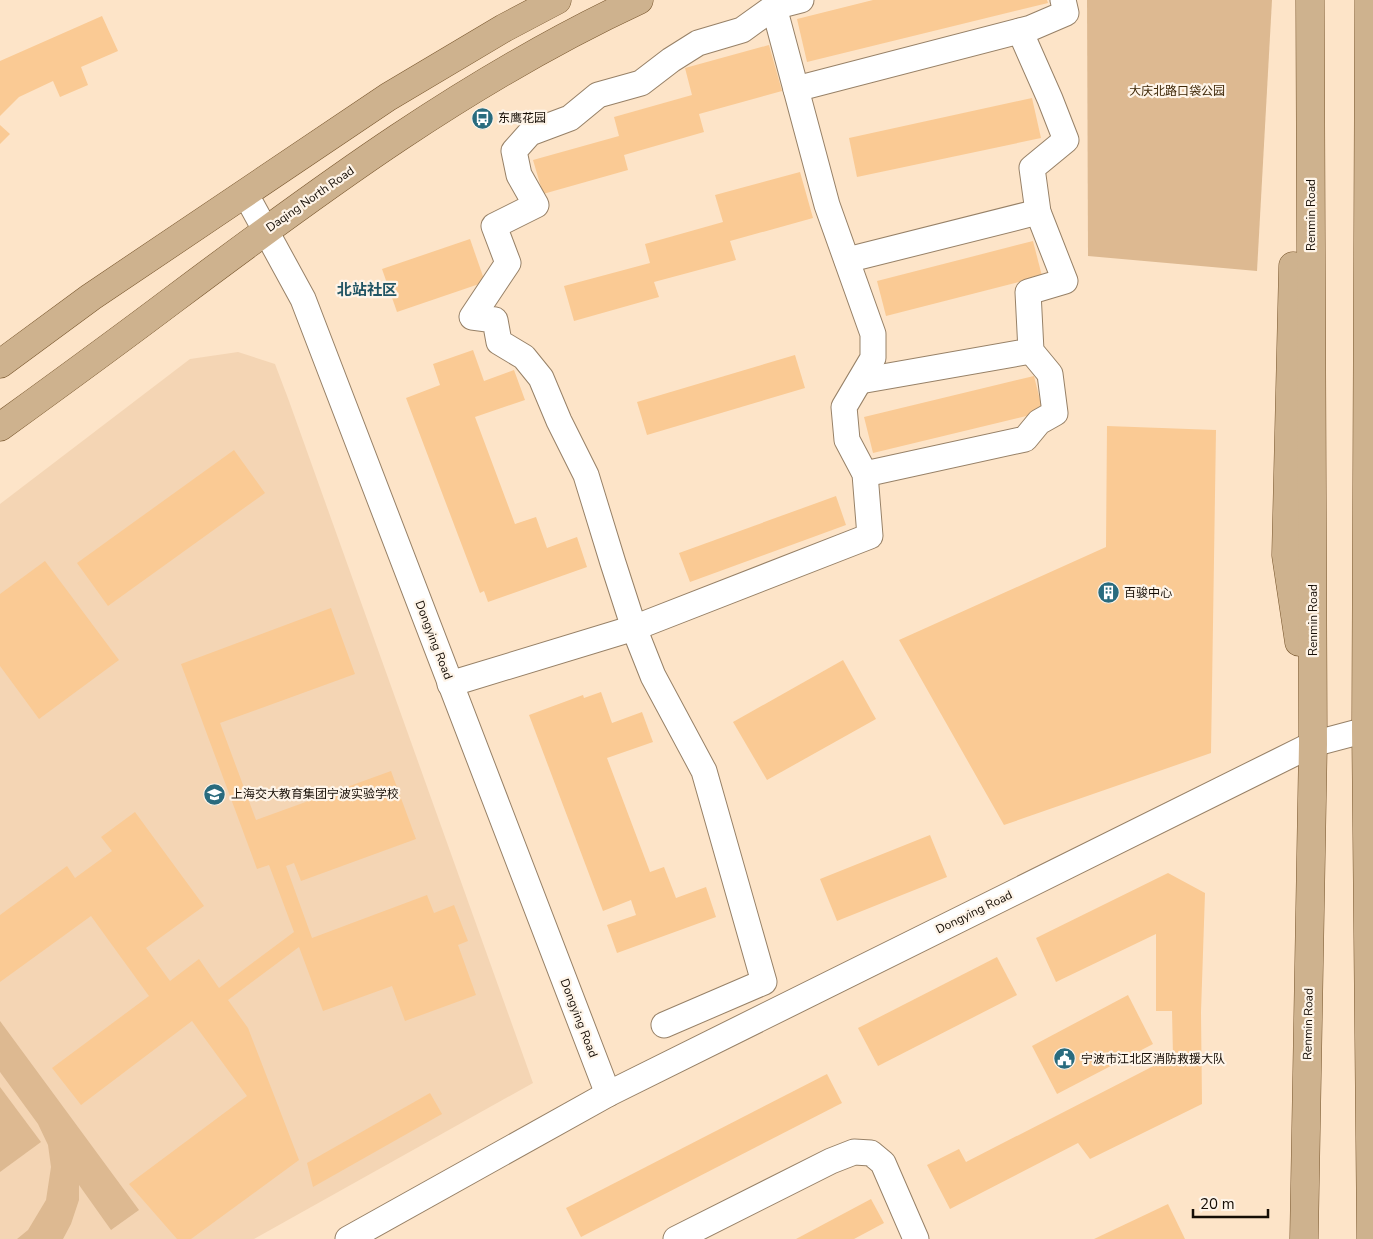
<svg xmlns="http://www.w3.org/2000/svg" width="1373" height="1239" font-family="'Nunito Sans','Noto Sans SC',sans-serif">
	<style>
		.built { fill: #f4d5b4 }
		.green { fill: #ddb991 }
		.building { fill: #faca94 }
		.lines { fill: none; stroke-linecap: round; stroke-linejoin: round }
		.minor-casing { stroke: #978167; stroke-width: 27 }
		.major-casing { stroke: #78562d; stroke-width: 29 }
		.minor { stroke: #fff; stroke-width: 25 }
		.major { stroke: #ceb28e; stroke-width: 28 }
		.labels { text-anchor: middle; stroke-width: 4.5; stroke-linejoin: round; paint-order: stroke }
		.park-label { font-size: 12px; fill: #3e2707; stroke: #fef4e8 }
		.poi-label { font-size: 12px; fill: #150d05; stroke: #fef4e8; text-anchor: start }
		.street-label { font-size: 12px; fill: #150d05; stroke: #fef4e8 }
		.quarter-label { font-size: 15px; font-weight: bold; fill: #215564; stroke: #fef4e8 }
	</style>
	<rect width="100%" height="100%" fill="#fde4c8"/>
	<path class="built" d="M238 352 275 364 289 401 533 1083 254 1239H0V504L190 359Z"/>
	<g class="green">
		<path d="M1087 0H1272L1257 271 1088 256Z"/>
		<path d="M0 1021 139 1210 111 1230 79 1185V1200L71 1224 63 1239H17L28 1230 46 1200 51 1167 48 1145 38 1124 0 1072Z"/>
		<path d="M0 1087 41 1142 0 1172Z"/>
	</g>
	<g class="building">
		<path d="M873 0H1047L1048 3 807 62 797 19Z"/>
		<path d="M102 16 118 51 81 67 88 85 60 97 53 81 19 97 0 116V61Z"/>
		<path d="M769 45 782 91 699 114 704 132 624 155 628 170 543 194 533 160 619 136 614 117 692 95 685 68Z"/>
		<path d="M1032 98 1041 138 857 177 849 138Z"/>
		<path d="M0 125 10 134 0 144Z"/>
		<path d="M800 172 813 218 730 241 736 260 654 282 659 297 574 321 564 286 650 263 645 244 723 222 715 195Z"/>
		<path d="M470 239 485 282 397 312 382 269Z"/>
		<path d="M1033 241 1042 276 886 316 877 281Z"/>
		<path d="M473 350 484 381 514 370 525 400 475 417 515 524 536 517 547 548 577 537 587 567 488 602 484 591 480 593 406 398 440 385 433 364Z"/>
		<path d="M795 355 805 388 647 435 637 402Z"/>
		<path d="M1034 376 1043 412 873 453 864 417Z"/>
		<path d="M1107 426 1216 430 1211 753 1004 825 899 640 1106 547Z"/>
		<path d="M234 450 265 493 108 606 77 563Z"/>
		<path d="M836 496 846 525 690 582 679 553Z"/>
		<path d="M45 561 119 660 39 719 0 666V594Z"/>
		<path d="M331 608 355 674 220 723 256 820 391 771 416 839 301 881 294 863 286 866 312 938 427 895 434 913 454 905 468 941 458 945 476 995 405 1021 392 986 323 1011 299 947 228 1000 248 1028 299 1160 191 1239H177L129 1184 247 1096 192 1021 81 1105 52 1068 149 996 91 916 0 982V915L67 866 75 878 112 851 101 837 135 812 204 906 146 948 170 981 199 959 219 988 294 932 269 865 257 869 181 664Z"/>
		<path d="M843 660 876 719 767 780 733 722Z"/>
		<path d="M601 692 612 723 642 712 653 742 607 758 650 872 664 867 676 898 706 887 716 917 617 953 607 925 636 915 631 900 603 911 529 715 583 695 584 698Z"/>
		<path d="M930 835 947 877 837 921 820 879Z"/>
		<path d="M1168 873 1205 893 1201 1012 1202 1104 1090 1159 1078 1143 950 1209 927 1165 959 1149 966 1162 1173 1056 1172 1011H1156V934L1056 982 1036 938Z"/>
		<path d="M997 957 1017 995 878 1066 858 1028Z"/>
		<path d="M1128 995 1153 1044 1057 1094 1032 1046Z"/>
		<path d="M827 1074 842 1103 581 1237 566 1208Z"/>
		<path d="M430 1093 442 1114 313 1187 307 1163Z"/>
		<path d="M871 1199 884 1223 854 1239H796Z"/>
		<path d="M1168 1204 1185 1239H1094Z"/>
	</g>
	<g class="lines">
		<defs>
			<g id="minor">
				<path d="M796 89 1031 28 1066 13 1063 0"/>
				<path d="M245 193 303 299 608 1094"/>
				<path d="M847 260 1038 212"/>
				<path d="M860 381 1031 351"/>
				<path d="M865 474 1025 439 1039 422 1055 413 1050 374 1031 351 1028 292 1065 281 1038 212 1032 168 1066 140 1050 99 1020 31"/>
				<path d="M450 684 634 628 870 536 865 474 847 440 844 407 873 358V334L827 205 774 7"/>
				<path d="M664 1025 764 982 704 771 653 676 634 628 613 563 586 475 559 421 541 378 524 357 499 342 495 320 472 317 508 263 494 226 536 205 519 175 514 151 530 133 570 118 598 95 641 83 671 60 698 43 742 30 774 7 801 0"/>
				<path d="M348 1239 608 1094 1313 744 1373 728"/>
				<path d="M676 1239 831 1161 854 1152 871 1153 883 1163 916 1239"/>
			</g>
			<g id="major">
				<path d="M1369 0 1366 730 1371 1239"/>
				<path d="M1293 266 1286 555 1299 642"/>
				<path d="M0 364 91 297 388 97 504 28 557 0"/>
				<path d="M0 427C58 385 117 342 174 299 322 188 471 78 639 0"/>
				<path d="M1304 1239 1313 744 1310 0"/>
			</g>
		</defs>
		<use href="#minor" class="minor-casing"/>
		<use href="#major" class="major-casing"/>
		<use href="#minor" class="minor"/>
		<use href="#major" class="major"/>
	</g>
	<defs>
		<symbol id="bus-disc" viewBox="-11 -11 22 22"><circle r="9.5" fill="#296b7e" stroke="#fef4e8"/><path d="M-5-6H5V4H4V6H2V4H-2V6H-4V4H-5ZM-3.5-4V0h7V-4ZM-3.5 1.2v1.5H-2V1.2ZM2 1.2v1.5H3.5V1.2Z" fill="#fff"/></symbol>
		<symbol id="building-disc" viewBox="-11 -11 22 22"><circle r="9.5" fill="#296b7e" stroke="#fef4e8"/><path d="M-4-6H4V6H1V3H-1V6H-4ZM-2.5-4.3h1.7v1.8h-1.7ZM.8-4.3h1.7v1.8H.8ZM-2.5-1h1.7V.8h-1.7ZM.8-1h1.7V.8H.8Z" fill="#fff"/></symbol>
		<symbol id="school-disc" viewBox="-11 -11 22 22"><circle r="9.5" fill="#296b7e" stroke="#fef4e8"/><path d="M0-5L7-2L0 1L-7-2ZM-4 1L0 2.5L4 1V4Q0 6-4 4Z" fill="#fff"/></symbol>
		<symbol id="civic-disc" viewBox="-11 -11 22 22"><circle r="9.5" fill="#296b7e" stroke="#fef4e8"/><path d="M-.6-6.5H3V-4.5H.6V-3L4-1V1h2V6H-6V1h2V-1L-.6-3ZM-1.2 2.5V6h2.4V2.5Z" fill="#fff"/></symbol>
	</defs>
	<g fill-rule="evenodd">
		<use href="#bus-disc" x="470" y="106" width="25" height="25"/>
		<use href="#building-disc" x="1096" y="580" width="25" height="25"/>
		<use href="#school-disc" x="202" y="782" width="25" height="25"/>
		<use href="#civic-disc" x="1052" y="1046" width="25" height="25"/>
	</g>
	<g class="labels">
		<g class="park-label">
			<text x="1177" y="95">大庆北路口袋公园</text>
		</g>
		<g class="poi-label">
			<text x="498" y="122">东鹰花园</text>
			<text x="1124" y="597">百骏中心</text>
			<text x="231" y="798">上海交大教育集团宁波实验学校</text>
			<text x="1081" y="1063">宁波市江北区消防救援大队</text>
		</g>
		<g class="street-label">
			<text transform="translate(310 199) rotate(-35)" y="4">Daqing North Road</text>
			<text transform="translate(1311 215) rotate(-90)" y="4">Renmin Road</text>
			<text transform="translate(1313 620) rotate(-90)" y="4">Renmin Road</text>
			<text transform="translate(434 640) rotate(69)" y="4">Dongying Road</text>
			<text transform="translate(974 912) rotate(-26)" y="4">Dongying Road</text>
			<text transform="translate(579 1018) rotate(69)" y="4">Dongying Road</text>
			<text transform="translate(1308 1024) rotate(-89)" y="4">Renmin Road</text>
		</g>
		<g class="quarter-label">
			<text x="367" y="295">北站社区</text>
		</g>
	</g>
	<path d="M1193 1209v8h75v-8" fill="none" stroke="#150d05" stroke-width="2.5"/>
	<text x="1200" y="1209" font-size="15" fill="#150d05" stroke="#fef4e8" stroke-width="4" paint-order="stroke">20 m</text>
</svg>
